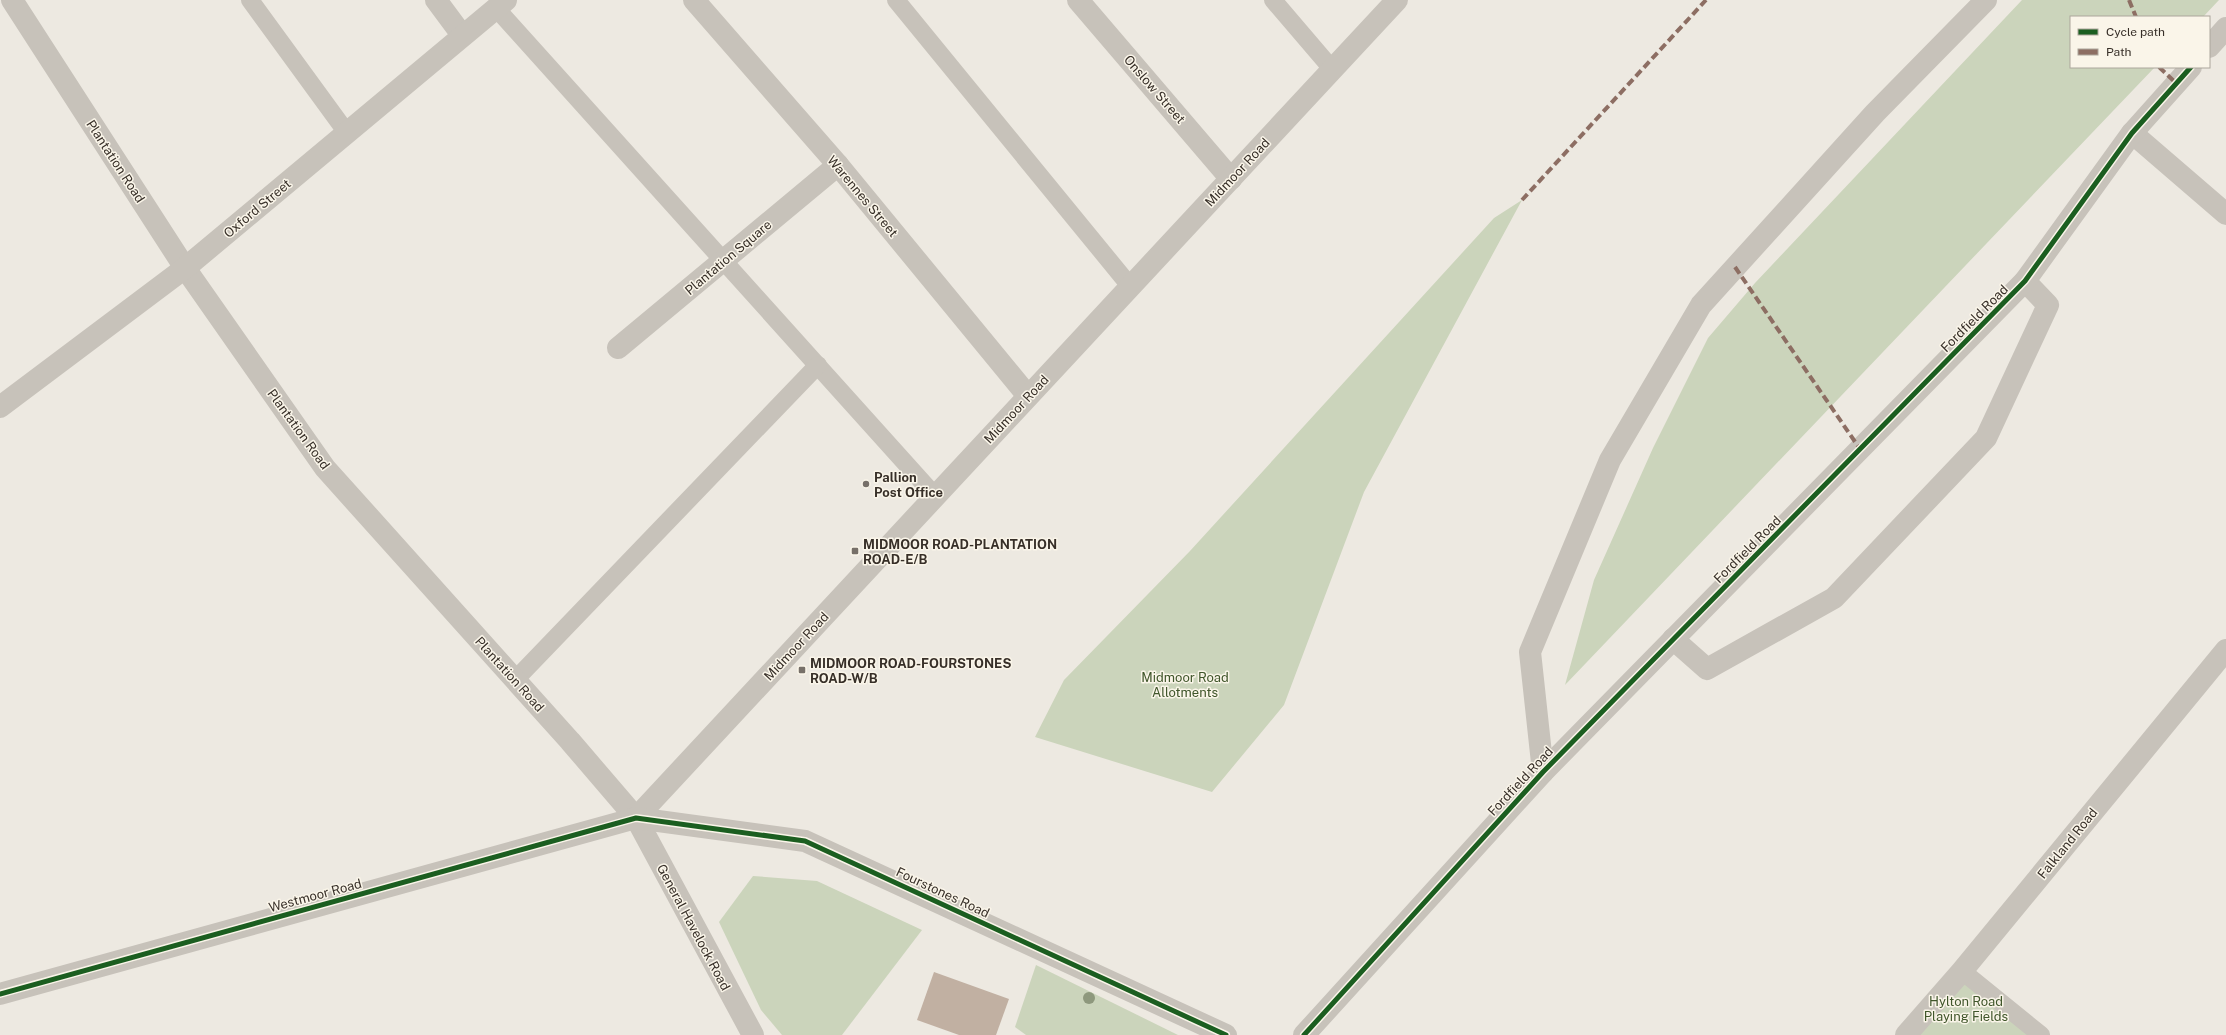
<svg xmlns="http://www.w3.org/2000/svg" width="2226" height="1035" font-family="'Public Sans',sans-serif">
	<style>
		.green { fill: #cbd4bb }
		.building { fill: #c1b0a2 }
		.lines { fill: none; stroke-linecap: round; stroke-linejoin: round }
		.service { stroke: #c7c2ba; stroke-width: 18 }
		.minor { stroke: #c7c2ba; stroke-width: 22 }
		.tertiary { stroke: #c7c2ba; stroke-width: 22 }
		.quiet { stroke: #8d6e63; stroke-width: 4; stroke-dasharray: 8 4; stroke-linecap: butt }
		.cycleway-casing { stroke: #faf5e9; stroke-width: 8 }
		.cycleway { stroke: #1b5e20; stroke-width: 5 }
		.tree { fill: #8e987d }
		.poi-dot { fill: #777069; stroke: #faf5e9; stroke-width: 1.5 }
		.labels { text-anchor: middle; stroke-width: 3; stroke-linejoin: round; paint-order: stroke }
		.street-label { font-size: 13px; fill: #372f28; stroke: #faf5e9 }
		.poi-label { font-size: 13px; font-weight: bold; fill: #372f28; stroke: #faf5e9; text-anchor: start }
		.park-label { font-size: 13px; fill: #40562b; stroke: #faf5e9 }
	</style>
	<rect width="100%" height="100%" fill="#ede9e1"/>
	<g class="green">
		<path d="M2022 0H2219L2203 17H2071V67H2155L1565 685 1594 580 1653 448 1708 338 1755 283Z"/>
		<path d="M1522 200 1364 492 1284 705 1212 792 1035 737 1064 680 1190 551 1494 218Z"/>
		<path d="M753 876 817 881 922 930 842 1035H782L761 1010 719 922Z"/>
		<path d="M1036 965 1178 1035H1026L1015 1027Z"/>
		<path d="M1962 971 2041 1035H1909Z"/>
	</g>
	<path class="building" d="M934 972 1009 999 996 1035H959L917 1020Z"/>
	<g class="lines">
		<g class="service">
			<path d="M250 0 347 133"/>
			<path d="M896 0 1130 286"/>
			<path d="M1273 0 1332 69"/>
			<path d="M496 8 935 496"/>
			<path d="M515 680 818 365"/>
			<path d="M1962 971 2041 1035"/>
		</g>
		<g class="minor">
			<path d="M12 0 185 268 325 468 570 741 636 818 753 1035"/>
			<path d="M436 0 462 35"/>
			<path d="M694 0 838 165 1028 396"/>
			<path d="M1078 0 1231 179"/>
			<path d="M2132 133 2226 214"/>
			<path d="M618 348 838 165"/>
			<path d="M0 407 185 268 506 0"/>
			<path d="M1673 639 1707 669 1834 598 1986 438 2048 305 2025 281"/>
			<path d="M1543 772 1530 652 1610 460 1701 305 1875 113 1986 0"/>
			<path d="M636 818 1397 0"/>
			<path d="M0 994 636 818 805 841 1226 1035"/>
			<path d="M1906 1035 1962 971 2226 650"/>
		</g>
		<g class="tertiary">
			<path d="M2209 47 2226 28"/>
			<path d="M1304 1035 1543 772 2025 281 2132 133 2191 67"/>
		</g>
		<g class="quiet">
			<path d="M2129 0 2136 17"/>
			<path d="M2159 67 2176 83"/>
			<path d="M1522 200 1706 0"/>
			<path d="M1735 267 1860 449"/>
		</g>
		<defs>
			<g id="cycleway">
				<path d="M0 994 636 818 805 841 1226 1035"/>
				<path d="M1304 1035 1543 772 2025 281 2132 133 2191 67"/>
			</g>
		</defs>
		<use href="#cycleway" class="cycleway-casing"/>
		<use href="#cycleway" class="cycleway"/>
	</g>
	<circle class="tree" cx="1089" cy="998" r="6"/>
	<g class="poi-dot">
		<circle cx="866" cy="484" r="4"/>
		<rect x="851" y="547" width="8" height="8" rx="2"/>
		<rect x="798" y="666" width="8" height="8" rx="2"/>
	</g>
	<g class="labels">
		<g class="street-label">
			<text transform="translate(1155 89) rotate(49)" y="5">Onslow Street</text>
			<text transform="translate(116 161) rotate(57)" y="5">Plantation Road</text>
			<text transform="translate(1237 172) rotate(-47)" y="5">Midmoor Road</text>
			<text transform="translate(863 196) rotate(50)" y="5">Warennes Street</text>
			<text transform="translate(257 208) rotate(-40)" y="5">Oxford Street</text>
			<text transform="translate(728 257) rotate(-40)" y="5">Plantation Square</text>
			<text transform="translate(1974 318) rotate(-45)" y="5">Fordfield Road</text>
			<text transform="translate(1016 409) rotate(-47)" y="5">Midmoor Road</text>
			<text transform="translate(299 429) rotate(54)" y="5">Plantation Road</text>
			<text transform="translate(1747 549) rotate(-45)" y="5">Fordfield Road</text>
			<text transform="translate(796 646) rotate(-47)" y="5">Midmoor Road</text>
			<text transform="translate(510 674) rotate(48)" y="5">Plantation Road</text>
			<text transform="translate(1520 781) rotate(-47)" y="5">Fordfield Road</text>
			<text transform="translate(2067 843) rotate(-51)" y="5">Falkland Road</text>
			<text transform="translate(943 892) rotate(25)" y="5">Fourstones Road</text>
			<text transform="translate(315 895) rotate(-15)" y="5">Westmoor Road</text>
			<text transform="translate(694 927) rotate(62)" y="5">General Havelock Road</text>
		</g>
		<g class="poi-label">
			<text x="874" y="482">Pallion<tspan x="874" dy="15">Post Office</tspan></text>
			<text x="863" y="549">MIDMOOR ROAD-PLANTATION<tspan x="863" dy="15">ROAD-E/B</tspan></text>
			<text x="810" y="668">MIDMOOR ROAD-FOURSTONES<tspan x="810" dy="15">ROAD-W/B</tspan></text>
		</g>
		<g class="park-label">
			<text x="1185" y="682">Midmoor Road<tspan x="1185" dy="15">Allotments</tspan></text>
			<text x="1966" y="1006">Hylton Road<tspan x="1966" dy="15">Playing Fields</tspan></text>
		</g>
	</g>
	<rect x="2070" y="16" width="140" height="52" fill="#faf5e9" stroke="#aca69c"/>
	<rect x="2078" y="29" width="20" height="6" fill="#1b5e20" stroke="#aca69c"/>
	<text x="2106" y="36" font-size="12" fill="#372f28">Cycle path</text>
	<rect x="2078" y="49" width="20" height="6" fill="#8d6e63" stroke="#aca69c"/>
	<text x="2106" y="56" font-size="12" fill="#372f28">Path</text>
</svg>
